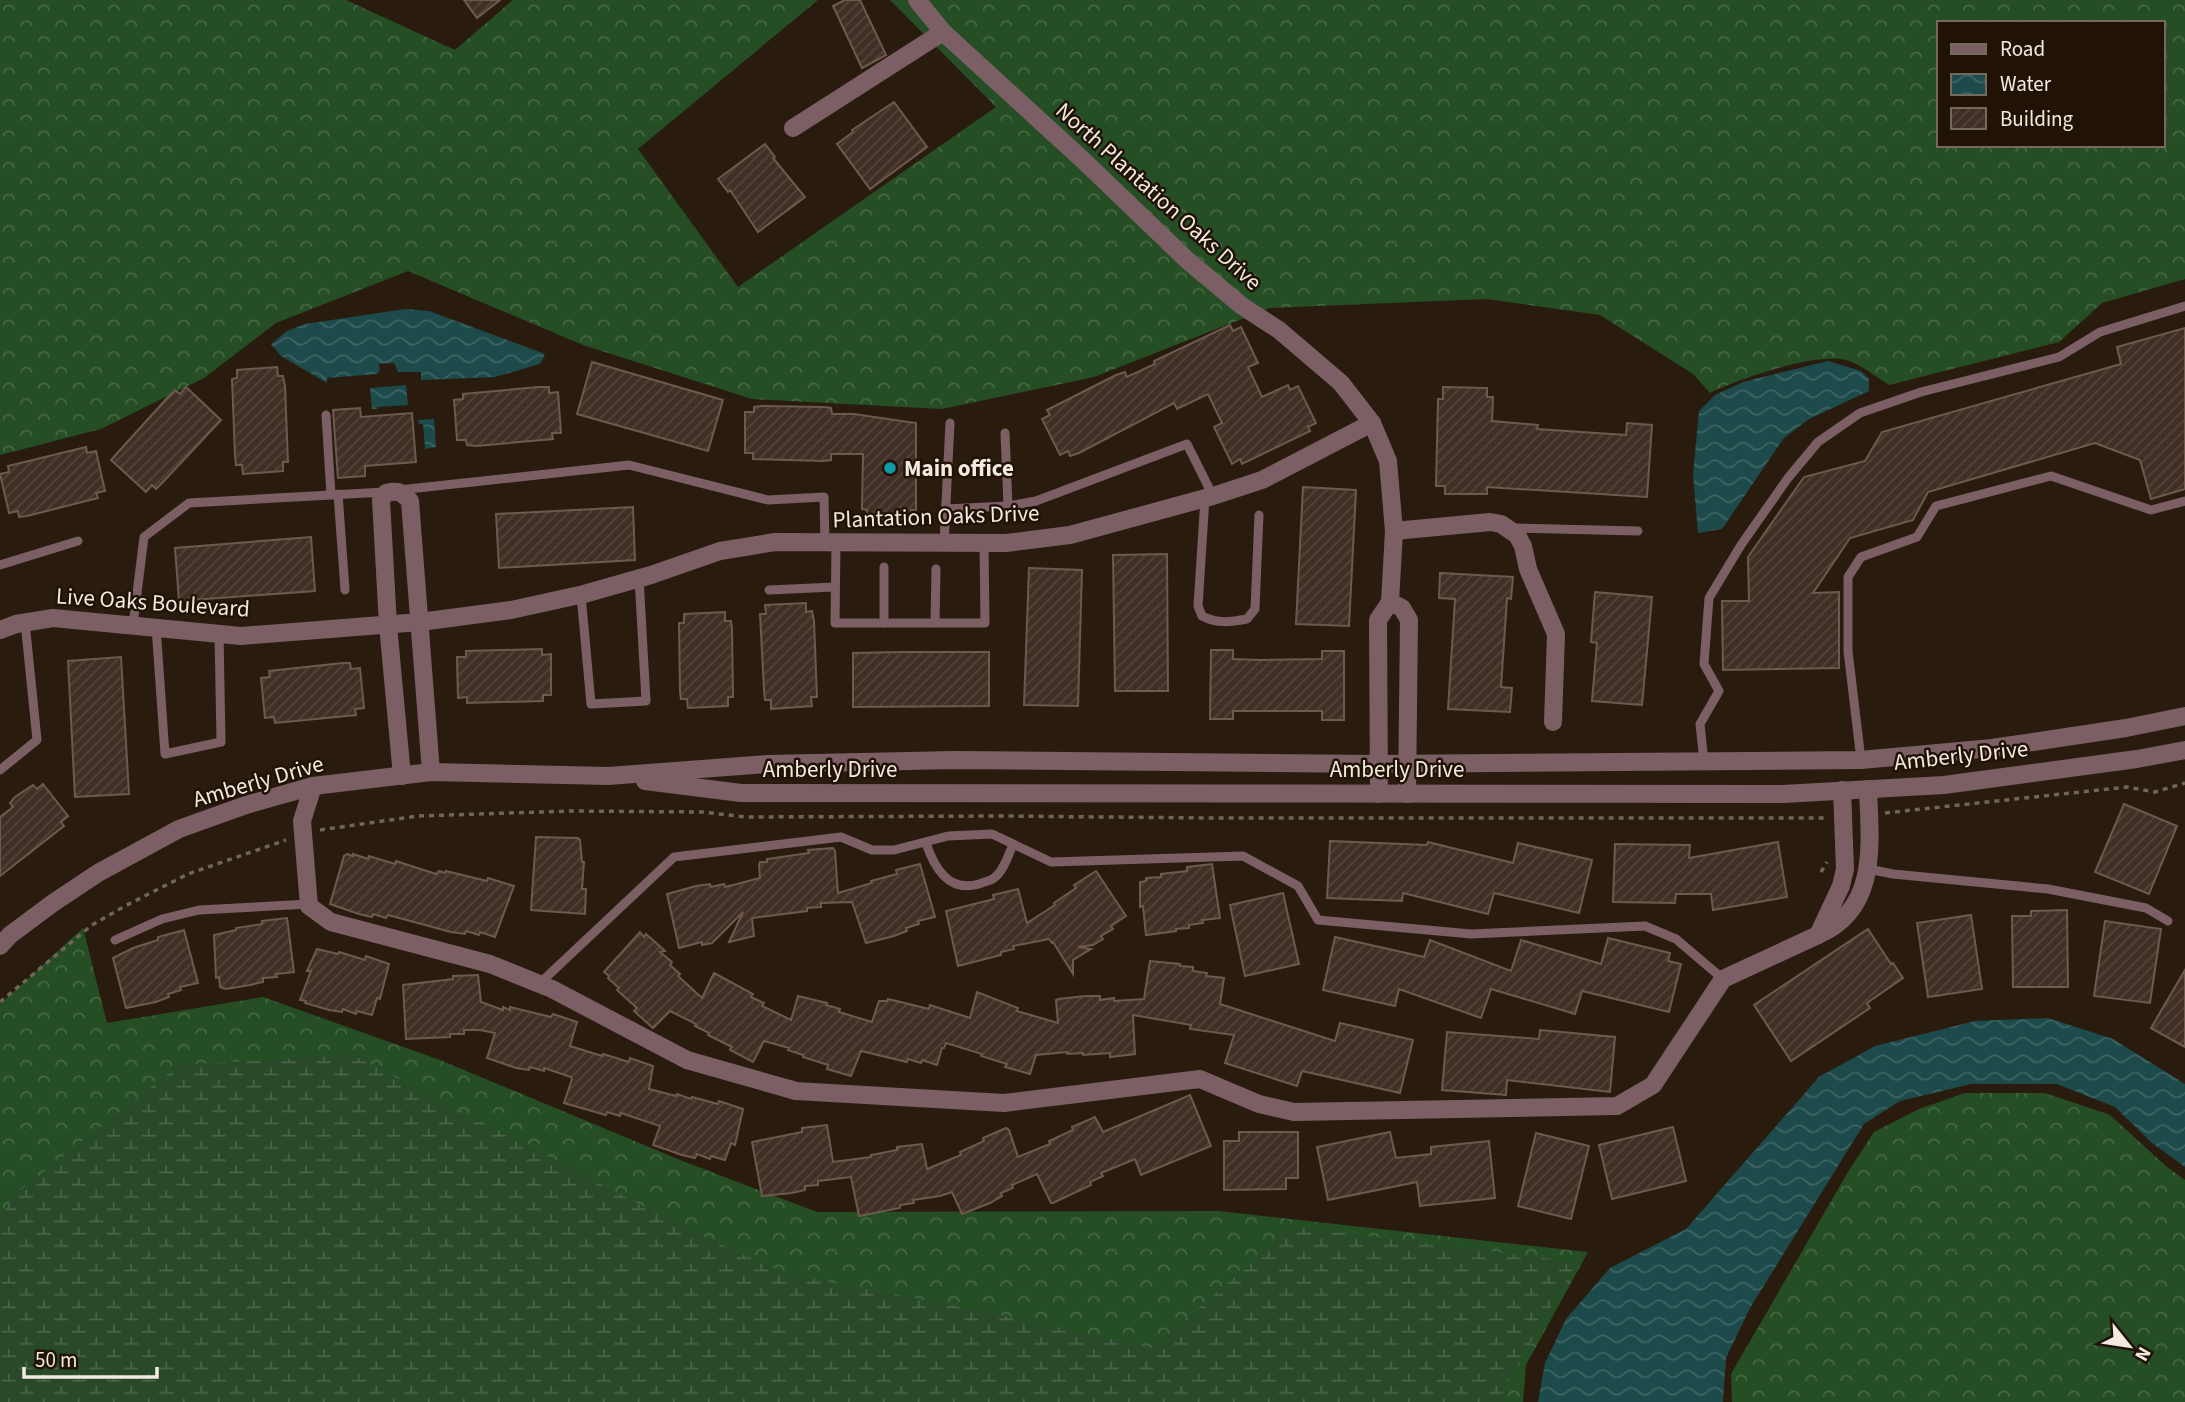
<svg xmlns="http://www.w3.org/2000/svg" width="2185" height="1402" font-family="'Source Sans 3',sans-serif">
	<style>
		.forest { fill: url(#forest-crowns); fill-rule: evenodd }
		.wetland { fill: url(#wetland-marsh) }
		.water { fill: url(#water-waves) }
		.building { fill: url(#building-hatch); stroke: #6e594f; stroke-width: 2 }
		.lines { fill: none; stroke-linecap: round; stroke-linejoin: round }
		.path { stroke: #716558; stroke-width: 3.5; stroke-dasharray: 5 5; stroke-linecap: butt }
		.service { stroke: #7b5f65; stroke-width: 9 }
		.minor { stroke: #7b5f65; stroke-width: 18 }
		.culture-dot { fill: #0f9aa8; stroke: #201306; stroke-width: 2.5 }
		.labels { text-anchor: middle; stroke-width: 5; stroke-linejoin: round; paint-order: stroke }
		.street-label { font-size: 23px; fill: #f4eae1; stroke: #201306 }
		.poi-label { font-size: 23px; font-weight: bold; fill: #f4eae1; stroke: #201306; text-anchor: start }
	</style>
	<defs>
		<pattern id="forest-crowns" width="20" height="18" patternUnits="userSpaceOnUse" patternTransform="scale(1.75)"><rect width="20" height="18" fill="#254e24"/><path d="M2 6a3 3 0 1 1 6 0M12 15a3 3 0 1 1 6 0" fill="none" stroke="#456844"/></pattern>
		<pattern id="wetland-marsh" width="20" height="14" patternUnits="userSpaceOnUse" patternTransform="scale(1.75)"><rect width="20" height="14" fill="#294a28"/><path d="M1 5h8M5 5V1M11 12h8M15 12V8" fill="none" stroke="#496447"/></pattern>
		<pattern id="water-waves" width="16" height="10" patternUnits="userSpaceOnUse" patternTransform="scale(1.75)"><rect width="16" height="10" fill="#1d4a4b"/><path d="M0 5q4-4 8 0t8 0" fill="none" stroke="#3e6465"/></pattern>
		<pattern id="building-hatch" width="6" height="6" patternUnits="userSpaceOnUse" patternTransform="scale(1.75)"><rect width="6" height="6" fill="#412f26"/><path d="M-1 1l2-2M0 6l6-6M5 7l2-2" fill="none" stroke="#54433b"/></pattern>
	</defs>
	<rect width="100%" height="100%" fill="#291c0e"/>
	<g class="forest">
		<path d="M0 0H346L455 50 513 0H818L638 149 738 287 996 107 890 0H2185V279L2102 303 2059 342 1889 385C1876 377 1861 364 1846 360 1816 352 1739 379 1710 393L1693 374 1600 315 1487 299 1270 308 1094 377 942 409 752 399 583 345 408 271 276 323 204 378 101 429 0 455ZM1938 23H2162V145H1938Z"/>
		<path d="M83 928 107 1023 263 997 440 1060 685 1162 817 1212 1218 1211 1588 1252 1526 1365 1523 1402H0V1004Z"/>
		<path d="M1965 1093H2045L2110 1115 2167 1167 2185 1180V1402H1732L1731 1374 1848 1172 1874 1132 1919 1109Z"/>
	</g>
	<path class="wetland" d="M353 1055 695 1233 788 1274 991 1313 1152 1348 1293 1227 1577 1262 1504 1388V1402H0V1218L13 1196 179 1065Z"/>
	<g class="water">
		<path d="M405 309 429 311 545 354 540 364 495 377 421 380V372H398L394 363 379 364 380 370 377 374 327 378V383L281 356 271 344 287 331 305 324Z"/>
		<path d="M1828 361 1861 371 1869 379V391L1809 419 1783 439 1722 529 1698 533 1693 474 1699 411 1715 395 1743 382Z"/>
		<path d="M406 385 408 405 377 407V409H372L370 388Z"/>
		<path d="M434 419 436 447 425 449 423 424H419L418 420Z"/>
		<path d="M2048 1018 2113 1039 2185 1084V1167L2152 1143 2115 1107 2057 1084H1971L1900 1101 1864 1124 1750 1308 1726 1358 1723 1402H1538L1545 1363 1566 1319 1610 1268 1686 1229 1819 1077 1875 1046 1975 1021Z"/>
	</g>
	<g class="building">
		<path d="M464 0H500L477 18Z"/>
		<path d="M845 0H860L886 55 862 68 833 6Z"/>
		<path d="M894 102 927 147 870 189 837 144 853 132 852 130Z"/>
		<path d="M765 144 775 157 773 158 805 197 758 232 730 190 728 192 718 179Z"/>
		<path d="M1230 325 1233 331 1241 327 1258 363 1248 367 1262 397 1288 385 1290 390 1298 386 1316 423 1308 427 1310 431 1242 464 1240 459 1232 464 1214 427 1222 423 1208 394 1177 409 1174 403 1079 453 1070 456 1068 451 1060 455 1042 419 1050 415 1047 410 1116 375 1125 372 1127 377 1155 364 1154 361Z"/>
		<path d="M2185 328V489L2151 499 2140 460 2095 443 1928 492 1913 520 1850 538 1813 593 1839 592V668L1723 670 1722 601H1749L1748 557 1804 477 1865 461 1882 432 2121 364 2117 347Z"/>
		<path d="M592 362 723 400 708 451 577 414Z"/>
		<path d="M277 367 278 376H283L285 386 288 462H283V471L243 474 242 465H236L235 455 232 379 237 378V370Z"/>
		<path d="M186 387 221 420 163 482 156 489 152 485 146 492 111 460 168 397 175 390 180 394Z"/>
		<path d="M539 387H549V393L558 392 561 433H552L553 439 476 446 467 445 466 440H457L454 400 463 399V394Z"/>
		<path d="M1443 387 1487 388V397H1493L1492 421 1538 425 1537 429 1626 435 1627 423 1652 425 1647 497 1487 487V494H1445V486H1436L1438 399H1443Z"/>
		<path d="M762 406 824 407 831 408 832 414H854L916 423V510H911V519L867 518V510L862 509 863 454H831V460L823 461 753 459V453H745V412H754V407Z"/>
		<path d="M360 408 361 417 412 413 416 462 365 466V476L338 478 333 410Z"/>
		<path d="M86 447 87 453 96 451 105 491 96 493 98 498 27 516 19 517 18 511 9 513 0 474 9 472 8 466Z"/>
		<path d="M1303 487 1356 490 1349 626 1296 624Z"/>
		<path d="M633 507 635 560 499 568 496 514Z"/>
		<path d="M311 537 315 591 179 601 175 548Z"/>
		<path d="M1167 554 1168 691H1115L1113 555Z"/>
		<path d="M1029 568 1082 570 1078 706 1024 705Z"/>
		<path d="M1440 573 1513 577 1511 599 1507 598 1501 687 1512 688 1510 712 1448 709 1455 599 1439 598Z"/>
		<path d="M1595 592 1652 597 1642 705 1592 701 1597 643 1591 642Z"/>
		<path d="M806 603V612L812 611 814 621 817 697H811L812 706 771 709V700H765L764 690 760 614H766L765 605Z"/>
		<path d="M725 612V621H731L732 629 733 697H728V706L688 708 687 699H681L680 692 679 623H684V614Z"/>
		<path d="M542 649V655L551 654V695H543V701L467 703V697L458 698 457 657H466V651Z"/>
		<path d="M1211 650H1233V659L1261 660 1322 659V651H1344V720H1322V711H1233V719H1210Z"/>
		<path d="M903 652H989V706L853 707V653Z"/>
		<path d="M121 657 129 794 75 797 68 661Z"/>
		<path d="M343 663H350L351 669 360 668 364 708 355 709 356 715 275 723 274 717 265 718 261 678 270 677 269 671Z"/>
		<path d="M43 784 68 816 61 822 64 826 0 876V817L13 807 10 803 15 797 33 785 37 789Z"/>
		<path d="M2124 804 2177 826 2149 894 2095 872Z"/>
		<path d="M536 837 578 838 580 840 582 862H584L582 889H586L585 914 531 910Z"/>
		<path d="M1330 841 1427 845 1428 842 1513 863 1518 843 1592 860 1579 913 1494 893 1488 914 1403 893 1402 901 1327 898Z"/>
		<path d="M1778 842 1787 897 1713 910 1711 894H1676L1675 903 1613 902 1615 844 1690 845 1689 858Z"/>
		<path d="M833 848 835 851 838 893 872 883 871 881 897 874 896 870 920 864 935 917 918 921 919 924 906 928 907 931 894 936 866 943 852 902 821 903V907L807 908V911L752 918 754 936 729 942 743 912 712 943 702 945V942L679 948 667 894 696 886 710 884 711 887 724 884 725 887 760 878 759 865 760 862H767V859L809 853 808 850Z"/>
		<path d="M347 854 353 856V854L368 859 369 856 395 864 396 861 436 874 439 871 445 873 446 871 487 881 488 878 514 886 495 937 480 932 479 935 466 931 465 934 451 932 388 915 386 918 373 914 372 917 359 914 330 904 344 856Z"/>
		<path d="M1212 864 1220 918 1202 920 1203 923 1189 925V928L1176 929V931L1146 935 1143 906 1140 907V882L1146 881V878L1161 877V874L1187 871V867Z"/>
		<path d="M1096 871 1126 916 1111 926 1113 929 1101 936 1103 939 1093 945 1078 947 1091 949 1073 960V974L1053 942 1052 943 1049 939 1013 946 1014 949 1001 952V955L958 966 946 911 994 899 993 895 1018 889 1027 923 1055 905 1054 903 1076 888 1074 885Z"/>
		<path d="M1283 893 1299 964 1245 976 1230 905Z"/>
		<path d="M2067 910 2068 987H2013L2012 916H2031V911Z"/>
		<path d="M1971 915 1982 989 1928 997 1917 923Z"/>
		<path d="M287 918 294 972 276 974 277 977 263 978V982L250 985 226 989 220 987 219 977 216 978 214 935 236 930V928L262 924V921Z"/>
		<path d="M2105 921 2161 929 2150 1003 2094 996Z"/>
		<path d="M1868 929 1891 964 1893 963 1903 978 1867 1003 1870 1008 1791 1061 1754 1005Z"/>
		<path d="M184 930 198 983 180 987 181 990 168 994 169 997 156 1002 126 1008 113 958 133 948 158 940V937Z"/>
		<path d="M640 932 644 937 646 934 665 951 660 952 672 962 670 965 680 974 678 976 702 998 714 973 753 994 751 997 764 1003 762 1006 791 1020 798 996 827 1003 826 1005 840 1009 839 1012 872 1022 879 1001H887L888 999 929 1009 930 1005 970 1018 977 992 1018 1008 1017 1011 1058 1023 1056 1000 1058 999 1086 996H1100V1000L1114 998V1001L1144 999 1150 961 1180 964V966L1193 967V971L1207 973 1206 976 1224 978 1220 1004 1335 1041 1340 1023 1413 1040 1400 1093 1302 1071 1297 1086 1225 1063 1234 1035 1190 1029 1191 1025 1133 1015 1135 1054 1110 1057V1053L1083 1055V1053L1067 1054V1052L1036 1055 1030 1074 1005 1067 1007 1064 981 1056 982 1054 946 1043 944 1048H942L937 1065 922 1060 921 1063 908 1059 907 1062 861 1051 851 1076 827 1069 828 1065 803 1057V1055L788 1050 789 1048 764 1041 753 1062 730 1050 732 1047 708 1035 709 1033 695 1026 696 1024 670 1011 653 1028 634 1011 637 1008 617 990 619 988 608 978 609 976 604 972Z"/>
		<path d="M1335 937 1424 957 1430 940 1511 971 1521 940 1601 964 1608 938 1670 953 1668 961 1681 964 1669 1012 1582 991 1575 1014 1491 989 1481 1018 1399 989 1395 1006 1323 990Z"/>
		<path d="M317 949 338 954 339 952 365 960 366 956 389 964 380 999 377 998 372 1015 357 1011 356 1014 343 1009 342 1012 329 1010 305 1003 306 1001 300 1000 311 971H307Z"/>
		<path d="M2185 970V1047L2151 1028Z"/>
		<path d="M478 975 481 1002 503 1010V1007L510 1010V1007L551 1017 553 1014 577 1022 570 1046 602 1056 603 1054 629 1062 630 1058 653 1066 649 1089 676 1096 677 1094 691 1099 692 1097 718 1104 719 1101 743 1109 735 1145 731 1143 725 1160 711 1156 710 1159 697 1154 695 1158 682 1155 653 1145 660 1126 621 1113 620 1116 607 1112 606 1115 564 1103 572 1079 571 1077 544 1068V1071L530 1067 529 1070 516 1068 487 1058 495 1033 480 1030H464V1034H450V1037L406 1039 403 985 453 979V976Z"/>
		<path d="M1540 1030 1615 1037 1610 1092 1507 1080 1506 1095 1442 1090 1447 1032 1539 1039Z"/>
		<path d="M1190 1095 1211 1146 1141 1175 1135 1159 1101 1173 1103 1176 1090 1182 1091 1185 1053 1203H1051L1037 1174 1012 1185 1013 1188 1001 1193 1002 1196 990 1203 962 1214 952 1192 940 1196 913 1200 914 1203 900 1205V1208L859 1216 851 1177 818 1181V1185L805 1186V1190L792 1193 762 1196 752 1142 802 1132V1128L827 1125 833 1162 871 1157V1155L897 1150V1147L922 1144 927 1169 961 1155 960 1152 984 1141 983 1138 1006 1128 1009 1130 1018 1157 1050 1144 1049 1141 1073 1130 1072 1127 1095 1117 1103 1132Z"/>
		<path d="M1673 1127 1686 1181 1612 1199 1599 1145Z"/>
		<path d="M1239 1132H1298V1178H1286V1189L1224 1190V1141H1239Z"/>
		<path d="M1390 1132 1396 1158 1431 1154V1147L1489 1141 1495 1198 1420 1206 1417 1182 1328 1200 1317 1147Z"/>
		<path d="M1536 1133 1589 1146 1571 1219 1518 1206Z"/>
	</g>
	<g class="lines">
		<g class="path">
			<path d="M1885 813 2127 787 2155 792 2185 783"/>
			<path d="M320 830 418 816 571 811 702 812 746 817 1003 816 1209 818H1826"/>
			<path d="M1821 872 1827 862"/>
			<path d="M0 1002 92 925 125 906 188 874 286 840"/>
		</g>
		<g class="service">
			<path d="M326 415 331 495"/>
			<path d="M1005 433 1008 506"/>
			<path d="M399 490 629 465 768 500 824 497 825 544"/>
			<path d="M338 494 345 590"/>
			<path d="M1205 498 1198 606 1202 616C1217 624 1231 622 1247 619L1255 609 1259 515"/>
			<path d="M945 509 1008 506 1036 501 1187 444 1213 496"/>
			<path d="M1511 528 1638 531"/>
			<path d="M944 543 950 423"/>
			<path d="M836 544 835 623H985L984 543"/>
			<path d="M0 565 78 541"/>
			<path d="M884 567V623"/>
			<path d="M769 590 835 587"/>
			<path d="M581 595 591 704 646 701 639 578"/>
			<path d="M935 623 936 569"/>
			<path d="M133 625 144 537 189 503 385 492"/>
			<path d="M156 627 165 754 221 742 219 633"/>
			<path d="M1861 760 1848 651V577L1861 557 1917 537 1936 506 2051 476 2151 510 2185 501"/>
			<path d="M1704 762 1700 724 1719 691 1704 664 1709 598 1741 545 1788 478 1818 442 1860 413 1921 392 2059 357 2100 332 2185 306"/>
			<path d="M0 770 37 740 25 622"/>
			<path d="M926 843C934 867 948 893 979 884 983 882 991 881 994 878 1004 871 1008 855 1013 845"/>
			<path d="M1868 869 1893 874 2048 889 2146 908 2168 921"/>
			<path d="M115 940 162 919 199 910 309 904"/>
			<path d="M539 984 674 857 841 837 872 850H894L948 836 992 834 1051 862 1243 856 1298 886 1318 920 1471 934 1645 926 1676 939 1723 979"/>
		</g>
		<g class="minor">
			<path d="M917 0 943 32 1084 161 1187 260 1242 306 1279 330 1341 383 1372 423 1388 461 1394 531 1390 602 1378 620 1379 794"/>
			<path d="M793 128 943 32"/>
			<path d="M1394 531 1490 522 1501 524 1517 535 1523 546 1528 569 1556 634 1553 722"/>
			<path d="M1390 602 1402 608 1409 620 1407 794"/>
			<path d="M0 630 16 624 53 618 241 636 420 622 511 610 584 594 651 575 720 551 775 542 1006 543 1070 535 1213 496 1262 480 1372 423"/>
			<path d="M402 776 388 625 381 500 386 493C398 490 402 492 410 501L431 772"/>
			<path d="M645 781 741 793 1783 794 1944 785 2137 759 2185 750"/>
			<path d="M313 786 302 821 309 906 331 922 490 964 552 989 687 1060 796 1091 1004 1103 1200 1079 1259 1104 1294 1112 1617 1106 1653 1085 1723 979 1818 935"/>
			<path d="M1842 790 1845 869 1841 886 1818 935C1879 909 1870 843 1868 789"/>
			<path d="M0 946 10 935 53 903 98 873 179 829 246 805 313 786 431 772 608 776 768 764 954 760 1377 764 1861 760 1992 748 2126 728 2185 716"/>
		</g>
	</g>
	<circle class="culture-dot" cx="890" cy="468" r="7"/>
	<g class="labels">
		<g class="street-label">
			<text transform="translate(1159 196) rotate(42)" y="8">North Plantation Oaks Drive</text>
			<text transform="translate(936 516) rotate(-2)" y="8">Plantation Oaks Drive</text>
			<text transform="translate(153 602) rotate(4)" y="8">Live Oaks Boulevard</text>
			<text transform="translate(1961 755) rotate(-6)" y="8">Amberly Drive</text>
			<text x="830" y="777">Amberly Drive</text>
			<text x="1397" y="777">Amberly Drive</text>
			<text transform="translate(258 781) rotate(-16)" y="8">Amberly Drive</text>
		</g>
		<g class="poi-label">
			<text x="904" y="476">Main office</text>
		</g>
	</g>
	<rect x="1937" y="21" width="228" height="126" fill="#201306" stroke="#75695e" stroke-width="2"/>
	<rect x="1951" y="44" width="35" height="10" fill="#7b5f65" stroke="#75695e" stroke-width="2"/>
	<text x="2000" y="56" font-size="21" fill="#f4eae1">Road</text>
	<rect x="1951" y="74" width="35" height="21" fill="url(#water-waves)" stroke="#75695e" stroke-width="2"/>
	<text x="2000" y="91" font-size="21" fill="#f4eae1">Water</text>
	<rect x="1951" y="108" width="35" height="21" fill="url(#building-hatch)" stroke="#75695e" stroke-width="2"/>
	<text x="2000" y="126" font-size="21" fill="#f4eae1">Building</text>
	<g transform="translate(2129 1346) rotate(120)" stroke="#201306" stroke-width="5" paint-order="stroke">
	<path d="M0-5L12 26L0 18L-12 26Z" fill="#f4eae1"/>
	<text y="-10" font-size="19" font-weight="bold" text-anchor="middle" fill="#f4eae1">N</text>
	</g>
	<path d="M24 1367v10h133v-10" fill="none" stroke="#f4eae1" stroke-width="3.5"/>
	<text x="35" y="1367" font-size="21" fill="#f4eae1" stroke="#201306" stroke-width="5" paint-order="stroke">50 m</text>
</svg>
